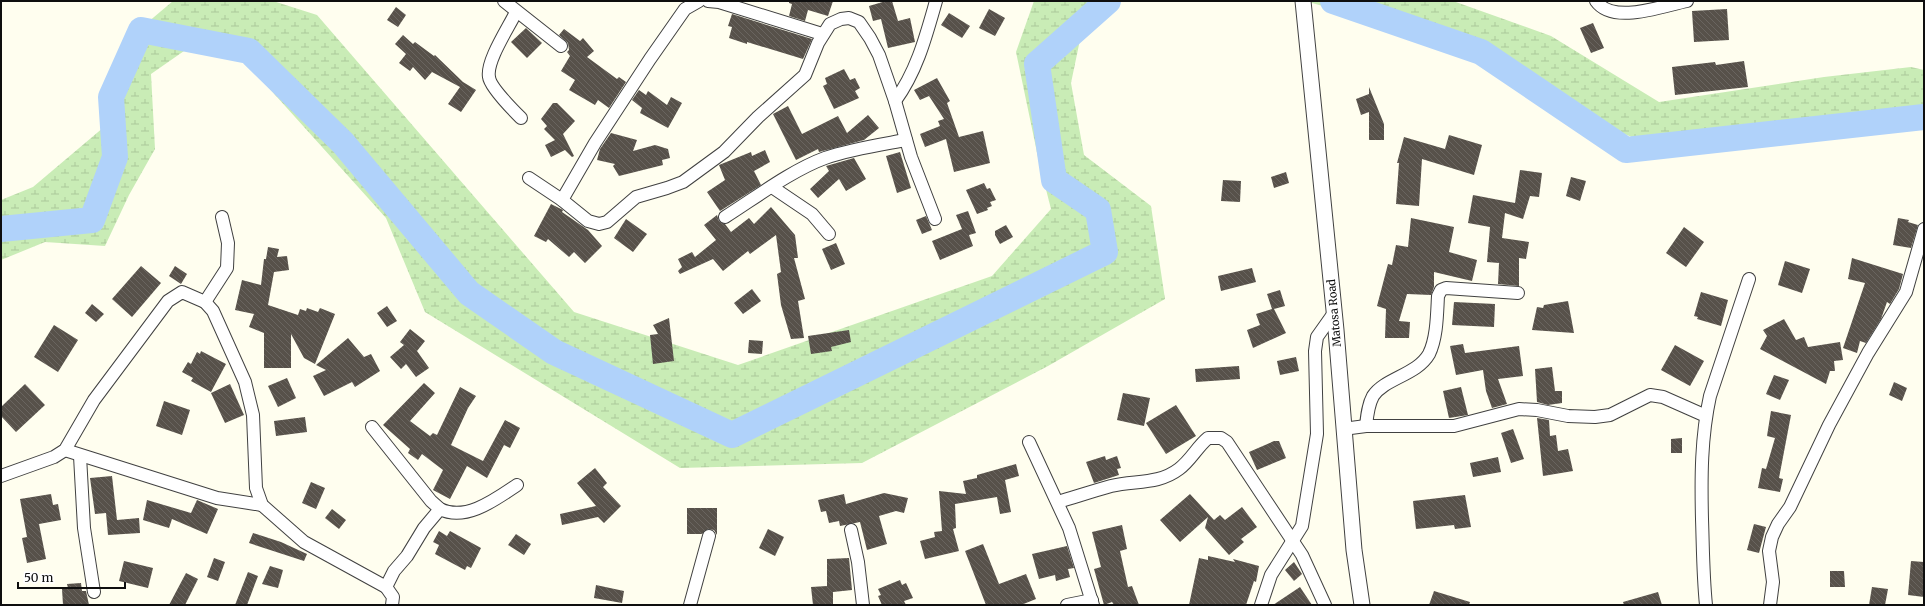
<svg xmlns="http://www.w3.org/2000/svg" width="1925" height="606" font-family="Merriweather,serif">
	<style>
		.wetland { fill: url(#wetland-marsh) }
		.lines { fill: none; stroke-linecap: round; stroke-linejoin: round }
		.river { stroke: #b0d2fa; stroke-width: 26 }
		.building { fill: url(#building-back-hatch) }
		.minor-casing { stroke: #414141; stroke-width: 14 }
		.tertiary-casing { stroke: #414141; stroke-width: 17 }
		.minor { stroke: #fff; stroke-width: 12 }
		.tertiary { stroke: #fff; stroke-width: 15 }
		.labels { text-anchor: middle; stroke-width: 4; stroke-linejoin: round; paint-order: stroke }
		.street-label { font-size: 11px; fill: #0e0e0e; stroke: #fff }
	</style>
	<defs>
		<pattern id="wetland-marsh" width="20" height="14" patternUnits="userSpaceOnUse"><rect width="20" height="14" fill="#c9ecb6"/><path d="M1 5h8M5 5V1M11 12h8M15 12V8" fill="none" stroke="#abc99b"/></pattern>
		<pattern id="building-back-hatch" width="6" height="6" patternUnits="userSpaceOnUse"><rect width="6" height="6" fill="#57514a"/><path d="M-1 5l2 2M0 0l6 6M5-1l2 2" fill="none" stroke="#6a6560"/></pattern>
	</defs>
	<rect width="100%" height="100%" fill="#fffeef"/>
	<g class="wetland">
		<path d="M173 1H273L317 15 574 312 738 365 992 276 1051 209 1039 162 1016 52 1034 1H1121L1081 35 1071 83 1084 155 1151 206 1165 299 1048 366 862 463 680 468 425 312 386 218 250 67 207 35 151 74 155 149 129 195 105 246 45 242 1 260V200L33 187 104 127 128 39Z"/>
		<path d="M1305 1H1453L1551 36 1659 102 1824 77 1911 67 1924 70V120L1865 116 1677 155 1539 100 1429 36Z"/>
	</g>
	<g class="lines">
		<g class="river">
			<path d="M1333 1 1481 52 1626 150 1924 117"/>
			<path d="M1 229 92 220 115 157 111 97 141 30 249 51 343 143 469 293 554 352 732 435 1105 252 1098 210 1054 180 1037 64 1108 1"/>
		</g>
	</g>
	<g class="building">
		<path d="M789 1H833L828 16 808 10 805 21 789 16 792 4 789 3Z"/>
		<path d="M886 1H892L898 21 910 18 915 42 888 48 881 19 873 21 869 6Z"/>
		<path d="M396 7 406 15 398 27 387 20Z"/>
		<path d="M989 9 1005 18 995 36 979 28Z"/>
		<path d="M1727 9 1729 40 1694 42 1692 11Z"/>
		<path d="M949 13 970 26 962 38 941 25Z"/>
		<path d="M732 14 812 39 803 59 747 42V44L729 38 732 27 728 26Z"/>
		<path d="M1593 23 1604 48 1591 53 1580 28Z"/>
		<path d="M526 28 542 43 527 58 511 42Z"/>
		<path d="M564 29 580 41 583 38 594 51 587 57 617 79 619 77 626 82 609 108 598 100 595 105 569 90 575 80 561 71 570 56 567 52 569 50 568 43 559 35Z"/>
		<path d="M403 35 413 44 415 42 434 56 435 55 463 82 476 90 461 112 448 104 460 87 432 72 425 80 413 67 410 71 399 63 406 54 395 44Z"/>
		<path d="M1744 61 1748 87 1675 95 1672 67 1715 62 1716 65Z"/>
		<path d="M844 69 850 80 855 78 860 88 855 91 859 98 834 109 823 86 827 84 825 78Z"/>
		<path d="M937 78 950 101 947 103 959 137 983 131 990 163 954 172 946 139 925 147 920 134 940 126 938 121 944 119 929 96 920 100 914 90Z"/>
		<path d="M1369 87 1384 124V140H1369V112L1361 115 1356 99 1369 94Z"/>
		<path d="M639 90 646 95 648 91 667 105 671 97 682 103 668 128 640 113 642 108 632 100Z"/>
		<path d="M553 103H557L575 121 563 134 574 156 572 157 565 150 551 157 545 145 555 140 544 129 547 126 541 119Z"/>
		<path d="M788 106 802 134 838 116 847 133 868 115 879 128 864 140 819 152 818 149 796 160 773 114Z"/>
		<path d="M611 133 637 140 633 151 655 145 668 149 670 158 662 160 663 165 619 176 613 166 615 164 597 160 600 149Z"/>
		<path d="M1449 135 1482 145 1474 175 1422 159 1419 206 1396 204 1399 163H1397L1404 137 1445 149Z"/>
		<path d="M765 150 770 162 754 171 761 185 720 211 707 192 725 180 719 165 751 152 752 156Z"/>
		<path d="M900 152 911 188 897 193 886 156Z"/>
		<path d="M854 158 866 179 846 191 839 179 818 198 810 189 829 171 826 166Z"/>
		<path d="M1520 170 1542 173 1539 197 1530 196 1523 219 1505 213 1502 238 1529 242 1526 259 1519 258V286L1498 284 1499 263 1487 262 1490 227 1468 223 1473 195 1515 203Z"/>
		<path d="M1286 172 1289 183 1274 188 1271 177Z"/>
		<path d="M1571 177 1586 181 1580 201 1566 196Z"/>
		<path d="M1223 180 1241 181 1240 202 1221 201Z"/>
		<path d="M984 183 987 189 990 188 996 200 990 202 992 206 987 208 988 210 977 214 966 190Z"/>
		<path d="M551 204 563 210 562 212 588 230 602 246 585 263 574 252 569 257 548 239 546 242 534 236Z"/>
		<path d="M771 207 795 235 798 258H794L805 299 798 301 804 338 791 339 781 305 777 274 781 272 776 235 750 254 748 251 723 271 713 259 680 274 678 271 682 267 678 259 692 252 695 257 716 240 704 225 717 215 719 221 725 224 731 232 749 218 754 224Z"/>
		<path d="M968 211 976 233 969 235 973 246 940 260 932 241 962 229 956 215Z"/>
		<path d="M926 216 932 230 922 234 916 220Z"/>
		<path d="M1411 218 1454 227 1449 252 1477 260 1472 281 1434 272V287L1431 295 1407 294 1399 321 1410 322 1409 338H1385L1386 309 1377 306 1388 264 1392 265 1396 245 1408 247Z"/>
		<path d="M1898 218 1909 220 1908 222 1918 225 1911 248 1893 245Z"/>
		<path d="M626 219 647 234 633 252 614 238Z"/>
		<path d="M1006 225 1013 237 1000 244 995 235V231Z"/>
		<path d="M1684 227 1704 242 1686 267 1666 253Z"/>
		<path d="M836 243 845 264 831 270 822 249Z"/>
		<path d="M268 247 279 249 277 257 287 256 289 270 274 272 268 305 298 315 300 309 306 311 307 308 318 312 320 308 335 314 315 364 304 358 291 334V368H264V333L249 327 254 314 235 310 242 280 261 285 264 259H266Z"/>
		<path d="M1852 258 1903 274 1899 289 1890 304 1887 302 1881 319 1866 343 1860 341 1857 353 1843 348 1865 283 1848 279Z"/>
		<path d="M1785 261 1810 269 1802 293 1778 285Z"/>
		<path d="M141 266 161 283 132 317 112 299Z"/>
		<path d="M175 266 187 274 181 284 169 276Z"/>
		<path d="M1252 268 1256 282 1221 291 1218 276Z"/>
		<path d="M752 289 761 301 743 314 734 303Z"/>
		<path d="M1280 290 1285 306 1274 309 1286 333 1253 348 1247 330 1260 325 1256 314 1272 309 1267 294Z"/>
		<path d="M1701 292 1728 300 1721 326 1697 319 1698 317 1694 316Z"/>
		<path d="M1568 301 1574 333 1532 330 1537 307 1543 308 1544 305Z"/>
		<path d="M1454 302 1495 304 1494 327 1452 325Z"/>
		<path d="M92 304 104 314 96 322 85 313Z"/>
		<path d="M387 306 397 321 387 327 377 313Z"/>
		<path d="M669 318 674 361 653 364 650 335 658 334 653 325Z"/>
		<path d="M1784 319 1796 340 1804 337 1808 347 1840 342 1843 360 1834 361 1835 371H1830L1826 384 1760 349 1767 336 1763 330Z"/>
		<path d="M54 325 78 340 58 372 34 357Z"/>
		<path d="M410 329 425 341 417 351 429 368 416 377 406 364 401 369 390 357 404 345 400 342Z"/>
		<path d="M849 330 851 342 831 347 832 351 811 354 808 336Z"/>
		<path d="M348 338 364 357 371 354 380 371 355 387 352 382 324 396 313 376 326 370 316 365Z"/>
		<path d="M749 340 763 341 762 354 748 353Z"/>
		<path d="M1463 344 1465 353 1519 346 1523 376 1498 379 1507 404 1492 408 1486 391 1483 370 1456 375 1450 346Z"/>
		<path d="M1675 345 1704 361 1690 386 1661 370Z"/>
		<path d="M201 351 226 364 211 392 191 381 193 378 182 372 188 362 191 364 197 352 200 354Z"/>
		<path d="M1296 357 1299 371 1280 375 1277 361Z"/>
		<path d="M1239 366 1240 379 1196 382 1195 369Z"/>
		<path d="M1552 367 1555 391H1562V403L1548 405 1537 402 1535 369Z"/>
		<path d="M1774 375 1789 380 1780 400 1766 394Z"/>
		<path d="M287 378 296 398 278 407 268 386Z"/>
		<path d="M1894 382 1907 388 1902 401 1889 395Z"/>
		<path d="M424 383 435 393 410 421 430 436 433 433 437 435 460 387 476 396 468 408 451 445 483 461 505 420 520 428 510 448 504 445 487 478 467 466 450 499 433 490 443 470 422 454 418 460 408 453 410 449 383 425Z"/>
		<path d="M25 384 45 405 16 432 1 416V407Z"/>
		<path d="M230 384 244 415 225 423 211 393Z"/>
		<path d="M1461 387 1468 415 1449 418 1443 391Z"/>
		<path d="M1123 393 1150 398 1144 426 1117 420Z"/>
		<path d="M164 401 190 410 182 435 156 426Z"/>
		<path d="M1176 405 1196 436 1166 454 1146 423Z"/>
		<path d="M1771 411 1791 415 1779 478 1783 479 1780 492 1758 488 1762 468 1766 469 1775 438 1767 436Z"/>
		<path d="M305 417 307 432 276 436 274 421Z"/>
		<path d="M1537 418 1549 420 1550 436 1556 435 1558 451 1568 449 1573 471 1543 476Z"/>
		<path d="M1513 429 1524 459 1511 463 1501 433Z"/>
		<path d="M1682 438V453H1671V439Z"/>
		<path d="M1274 441H1279L1286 458 1257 470 1249 452Z"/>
		<path d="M1105 456 1106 460 1117 456 1121 468 1117 469 1119 475 1094 483 1086 462Z"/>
		<path d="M1498 457 1501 472 1473 477 1470 463Z"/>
		<path d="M1016 464 1019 476 1005 480 1011 512 1000 514 997 497 955 504 956 528 953 529 959 551 925 559 920 541 935 537 934 532 942 531 939 491 966 494 963 481 977 478V475Z"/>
		<path d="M595 468 607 483 603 487 621 506 604 523 598 517 562 525 560 514 596 506 577 483Z"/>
		<path d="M112 476 117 520 139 518 140 533 108 535 106 513 95 514 90 478Z"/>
		<path d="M311 482 325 488 316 509 302 503Z"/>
		<path d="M884 493 908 498 904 513 896 511 879 516 887 544 867 550 860 522 840 526 839 521 829 523 826 511 821 512 818 500 844 494 846 504Z"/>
		<path d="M51 494 53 505 58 504 61 520 39 524 46 559 27 563 22 538 27 537 20 499Z"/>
		<path d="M1190 494 1214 520 1220 515 1225 520 1242 507 1257 527 1241 539 1244 542 1229 555 1205 528 1208 517 1180 542 1160 520Z"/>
		<path d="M1465 495 1471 527 1455 529 1454 525 1416 529 1413 501Z"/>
		<path d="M147 500 191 513 197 500 218 509 207 534 172 519 169 528 143 520Z"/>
		<path d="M687 508H717V535L714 530 708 529 702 534H687Z"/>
		<path d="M332 509 346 520 339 529 325 518Z"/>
		<path d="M1754 524 1766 527 1759 553 1747 550Z"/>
		<path d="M1122 525 1127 549 1120 551 1128 587 1132 586 1139 605H1114L1112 602 1104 605 1094 569 1101 567 1092 532Z"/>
		<path d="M768 529 784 537 775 556 759 548Z"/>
		<path d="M439 531 447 536 450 531 481 548 471 568 467 566 465 570 435 554 439 545 433 542Z"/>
		<path d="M253 533 281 542 307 554 304 561 249 543Z"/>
		<path d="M516 534 531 544 524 555 508 545Z"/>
		<path d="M983 544 999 584 1026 574 1036 599 1021 605H986L965 551Z"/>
		<path d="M1067 546 1074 568 1068 569 1070 577 1056 581 1055 575 1039 579 1032 554Z"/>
		<path d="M1208 556 1235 562 1233 559 1259 566 1256 582 1254 581 1246 605H1189L1199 558 1208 560Z"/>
		<path d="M214 558 225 562 218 581 207 577Z"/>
		<path d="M849 558 852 590 833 592V605H813L811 587 827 586V559Z"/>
		<path d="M124 561 153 568 148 588 119 581Z"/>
		<path d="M1911 561 1924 562V597L1908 595Z"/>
		<path d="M1294 562 1302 574 1294 581 1285 570Z"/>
		<path d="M270 566 283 570 278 588 262 584Z"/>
		<path d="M1830 571H1844L1845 587H1830Z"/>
		<path d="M248 572 258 576 247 605H235Z"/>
		<path d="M186 573 198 579 185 605H169Z"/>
		<path d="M900 580 902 585 906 583 913 598 904 601 906 605H882L878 596 881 595 878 589Z"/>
		<path d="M81 583 82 591H86L89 605H63L62 589 68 588 67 584Z"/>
		<path d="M596 585 624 591 622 603 594 598Z"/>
		<path d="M1300 587 1312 605H1273Z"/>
		<path d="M1872 587 1888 589 1885 605H1869Z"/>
		<path d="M1434 591 1470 602 1469 605H1429Z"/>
		<path d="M1658 592 1662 605H1624L1623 602Z"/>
	</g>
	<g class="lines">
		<defs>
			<g id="minor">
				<path d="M504 1 561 46"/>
				<path d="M708 1 719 2 822 34"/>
				<path d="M1596 1C1613 25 1662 6 1687 1"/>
				<path d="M516 12C509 27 486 61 489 77 490 87 513 110 521 118"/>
				<path d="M895 101C917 71 926 36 936 1"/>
				<path d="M529 178 562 200 588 221 599 224 607 222 636 197 667 188 683 182 724 152 758 117 805 75 818 43 830 24 841 19 849 18 859 22 870 38 879 55 895 101 911 157 935 219"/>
				<path d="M772 187 812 214 829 234"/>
				<path d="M562 200 595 143 650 59 685 9 699 1"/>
				<path d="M725 217C755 198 792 170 825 158 851 149 879 145 906 140"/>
				<path d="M205 302 213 311 245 382 253 415 256 488 262 505 304 542 386 587 394 571 407 556 424 528 440 509C466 522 496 499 517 485"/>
				<path d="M1366 426C1367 416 1368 405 1373 396 1385 378 1417 375 1429 354 1437 338 1437 314 1438 296L1441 290 1446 288 1518 293"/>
				<path d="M372 427 431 501 440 509"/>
				<path d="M1343 429 1366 426H1454L1519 409 1537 410 1568 416 1595 417 1610 415 1650 395 1663 397 1706 416"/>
				<path d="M1029 442 1069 528 1093 605"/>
				<path d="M65 450 217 498 262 505"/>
				<path d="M80 456 84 528 94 592"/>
				<path d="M1 476 54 457 65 450 94 400 168 301 182 292 205 302 227 268 228 243 222 217"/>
				<path d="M1058 502C1075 497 1093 491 1111 486 1135 480 1158 485 1179 469 1191 460 1197 447 1208 438H1221L1227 442 1302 555 1325 605"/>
				<path d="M851 530 858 562 863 605"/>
				<path d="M386 587 393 597 392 605"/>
				<path d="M690 605 709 536"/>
				<path d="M1067 605 1092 600"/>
				<path d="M1261 605 1271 575 1302 526 1317 434 1315 351 1317 337 1334 313"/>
				<path d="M1706 605C1703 576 1703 548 1702 519 1701 478 1701 437 1710 396L1749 279"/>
				<path d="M1770 605 1773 582 1769 551 1772 537 1778 524 1790 507 1829 425 1868 353 1906 292 1924 229"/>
			</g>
			<path id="tertiary" d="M1303 1 1336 330 1354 550 1362 605"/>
		</defs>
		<use href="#minor" class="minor-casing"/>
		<use href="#tertiary" class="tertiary-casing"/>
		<use href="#minor" class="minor"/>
		<use href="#tertiary" class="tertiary"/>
	</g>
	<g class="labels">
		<g class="street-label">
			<text transform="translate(1334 313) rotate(-95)" y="4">Matosa Road</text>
		</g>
	</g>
	<rect width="1925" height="606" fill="none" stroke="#0e0e0e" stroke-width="4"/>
	<path d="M18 582v6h107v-6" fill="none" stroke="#0e0e0e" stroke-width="2"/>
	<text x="24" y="582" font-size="12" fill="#0e0e0e" stroke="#ffffff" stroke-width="3" paint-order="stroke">50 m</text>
</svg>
